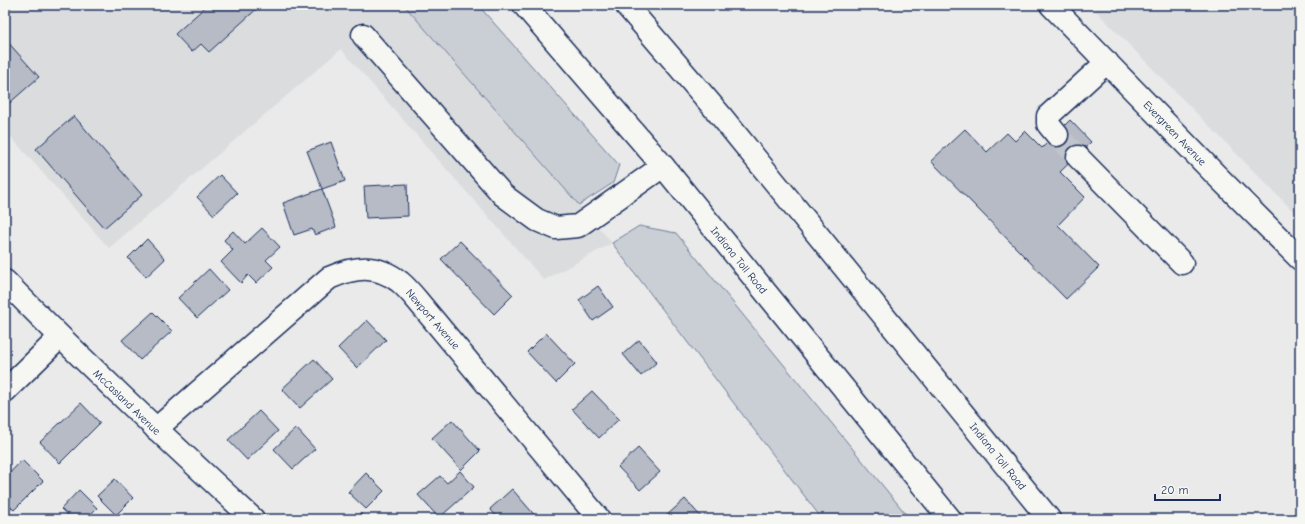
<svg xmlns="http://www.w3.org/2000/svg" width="1305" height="524" font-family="'Comic Neue',sans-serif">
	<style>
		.built { fill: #dadcde }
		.green { fill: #caced5; stroke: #727e9a }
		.building { fill: #b6bbc6; stroke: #1b2f5e }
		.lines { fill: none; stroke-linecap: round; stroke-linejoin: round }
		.minor-tunnel { stroke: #c0c5cd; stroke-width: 22; stroke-dasharray: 22 11; stroke-linecap: butt }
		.minor-casing { stroke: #1b2f5e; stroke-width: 25 }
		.highway-casing { stroke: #1b2f5e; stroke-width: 25 }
		.minor { stroke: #f6f6f2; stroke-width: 22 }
		.highway { stroke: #f6f6f2; stroke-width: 22 }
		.labels { text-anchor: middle; stroke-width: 3; stroke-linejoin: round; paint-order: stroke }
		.street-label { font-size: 11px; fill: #1b2f5e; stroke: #f6f6f2 }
	</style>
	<rect width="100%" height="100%" fill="#e9eae9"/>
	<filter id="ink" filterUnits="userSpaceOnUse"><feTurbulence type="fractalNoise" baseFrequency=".025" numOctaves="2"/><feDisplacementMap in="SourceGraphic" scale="8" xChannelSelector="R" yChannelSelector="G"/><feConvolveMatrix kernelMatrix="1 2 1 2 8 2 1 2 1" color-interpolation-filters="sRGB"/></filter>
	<g filter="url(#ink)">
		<g class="built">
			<path d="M5 5H404L612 243 544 280 341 49 109 248 5 130Z"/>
			<path d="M1090 5H1300V218Z"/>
		</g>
		<g class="green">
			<path d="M404 5H478L619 165 613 183 579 205Z"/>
			<path d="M639 226 676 233 910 519H822L612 243Z"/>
		</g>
		<g class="building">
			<path d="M200 5H261L209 52 201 44 192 52 175 34 203 9Z"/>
			<path d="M5 39 39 77 5 107Z"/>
			<path d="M74 116 142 195 104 228 36 149Z"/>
			<path d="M1070 120 1091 142 1060 172 1085 197 1058 225 1099 267 1066 299 931 161 965 129 987 152 1007 133 1015 141 1025 131 1042 148Z"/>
			<path d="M331 142 345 181 322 189 307 151Z"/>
			<path d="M5 157 9 161 5 165Z"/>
			<path d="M220 175 237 193 214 215 197 197Z"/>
			<path d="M407 184 408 216 366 218 364 186Z"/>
			<path d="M322 189 336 227 315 235 312 229 294 235 283 203Z"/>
			<path d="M262 228 280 247 266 260 273 267 256 283 248 275 241 283 221 262 233 250 224 240 233 231 245 244Z"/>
			<path d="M147 239 165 259 146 277 128 258Z"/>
			<path d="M460 241 513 295 494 314 441 259Z"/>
			<path d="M209 269 228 290 197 318 178 298Z"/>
			<path d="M598 286 613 307 593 321 579 300Z"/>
			<path d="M153 312 172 331 140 360 122 340Z"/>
			<path d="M367 320 386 340 357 368 338 348Z"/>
			<path d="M546 333 575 364 556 383 527 352Z"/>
			<path d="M639 340 657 362 641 376 623 354Z"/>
			<path d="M314 359 332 379 300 408 282 389Z"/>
			<path d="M592 391 619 419 599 438 572 409Z"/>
			<path d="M81 403 100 423 60 463 40 442Z"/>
			<path d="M259 411 278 431 247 460 228 440Z"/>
			<path d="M452 420 480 451 461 470 432 438Z"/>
			<path d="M296 428 315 449 293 469 274 449Z"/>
			<path d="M638 448 660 472 640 490 618 467Z"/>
			<path d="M22 460 43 481 14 510 5 502V478Z"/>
			<path d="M460 471 474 487 439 518 418 495 440 476 447 483Z"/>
			<path d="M366 473 384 491 366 509 348 492Z"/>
			<path d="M115 479 133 498 116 515 97 496Z"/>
			<path d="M512 489 538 519H499L490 509Z"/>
			<path d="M79 490 97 508 86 519H72L61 509Z"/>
			<path d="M685 499 703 519H667L665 517Z"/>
			<path d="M360 513 366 519H354Z"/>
		</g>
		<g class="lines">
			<path class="minor-tunnel" d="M1057 135 1078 157"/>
			<defs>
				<g id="minor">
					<path d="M1051 5 1215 174 1300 259"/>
					<path d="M363 35 503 195 537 220 556 228 578 226 663 166"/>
					<path d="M1057 135 1048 124V116L1107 62"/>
					<path d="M1078 157 1182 263"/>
					<path d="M5 281C85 363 169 441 253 519"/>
					<path d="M5 391 60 337"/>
					<path d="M156 429 329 278C354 267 376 263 400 282 406 287 412 294 417 300L599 519"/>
				</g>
				<g id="highway">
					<path d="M524 5 663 166 950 519"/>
					<path d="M626 5 721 116 1049 519"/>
				</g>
			</defs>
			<use href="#minor" class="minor-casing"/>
			<use href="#highway" class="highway-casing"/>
			<use href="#minor" class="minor"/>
			<use href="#highway" class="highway"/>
		</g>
	</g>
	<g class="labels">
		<g class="street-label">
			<text transform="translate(1175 133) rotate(46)" y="4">Evergreen Avenue</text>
			<text transform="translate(739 260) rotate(51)" y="4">Indiana Toll Road</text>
			<text transform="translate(433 319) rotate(49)" y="4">Newport Avenue</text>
			<text transform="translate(127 402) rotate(44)" y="4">McCasland Avenue</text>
			<text transform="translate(998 456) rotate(51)" y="4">Indiana Toll Road</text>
		</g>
	</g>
	<rect width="1305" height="524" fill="none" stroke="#f6f6f2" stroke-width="20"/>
	<rect x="10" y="10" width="1285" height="504" fill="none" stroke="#1b2f5e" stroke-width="1.5" filter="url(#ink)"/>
	<path d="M1155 494v6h65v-6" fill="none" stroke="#1b2f5e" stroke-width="2"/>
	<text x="1161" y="494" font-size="12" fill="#1b2f5e" stroke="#f6f6f2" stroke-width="3" paint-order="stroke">20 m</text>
</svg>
